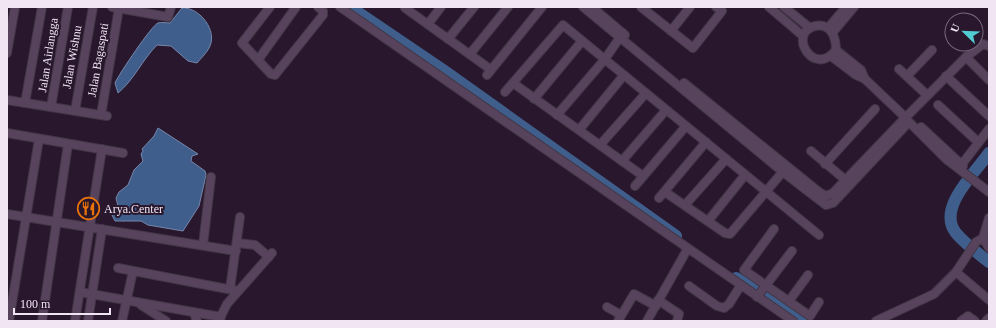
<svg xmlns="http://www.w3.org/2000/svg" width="996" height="328" font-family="'Times New Roman',serif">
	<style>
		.green { fill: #284417 }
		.water { fill: #405e8b; stroke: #7586aa }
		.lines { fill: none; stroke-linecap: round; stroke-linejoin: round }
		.river { stroke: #405e8b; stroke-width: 12 }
		.minor-casing { stroke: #423646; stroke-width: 10 }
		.minor { stroke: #57445c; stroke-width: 8 }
		.labels { text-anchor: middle; stroke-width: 4; stroke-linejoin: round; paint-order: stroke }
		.street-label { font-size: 12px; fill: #f1e5f4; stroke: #29182d }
		.poi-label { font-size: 12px; fill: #f1e5f4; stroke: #29182d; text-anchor: start }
	</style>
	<rect width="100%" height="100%" fill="#29182d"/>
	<path class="green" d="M341 7H351L393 35 735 277 760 292 765 286 810 316 812 321H793Z"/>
	<g class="water">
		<path d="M182 8C198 7 215 27 211 43 209 51 202 57 197 63L188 61 171 46 157 45C142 60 134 80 118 93L115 83C119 74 152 25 158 23 161 22 167 23 170 23Z"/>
		<path d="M158 128 198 154 192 156 191 161 205 171 206 175 199 206 183 231 148 225 141 221H115L111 213 118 206 116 198 119 192 128 185 134 170 143 161 141 154 143 151 142 149 154 136Z"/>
	</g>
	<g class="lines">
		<g class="river">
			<path d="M350 7 443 70 676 236"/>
			<path d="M989 153C976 172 936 208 956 233 965 244 978 253 989 262"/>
			<path d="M736 278 763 294 801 321"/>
		</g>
		<defs>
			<g id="minor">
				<path d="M112 7 168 17 171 7"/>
				<path d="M270 7 242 43 271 74 275 75 323 15V11L318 7"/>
				<path d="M340 7 793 321"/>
				<path d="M583 7 783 172 826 205 833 203 908 123"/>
				<path d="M592 7 625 35"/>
				<path d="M641 7 693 48 722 11 716 7"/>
				<path d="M769 7 803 36"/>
				<path d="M784 7 810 28"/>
				<path d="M405 8 490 69"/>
				<path d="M428 24 441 7"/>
				<path d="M828 28 846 7"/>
				<path d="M671 31 690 7"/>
				<path d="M833 32 854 7"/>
				<path d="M448 39 474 7"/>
				<path d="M836 50C813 79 787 32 815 26 831 23 836 37 836 50L861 70 865 79"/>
				<path d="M7 53 15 7"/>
				<path d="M470 54 508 7"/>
				<path d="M831 56 856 75 865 79 905 117"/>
				<path d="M966 57 989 80"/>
				<path d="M258 60 296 7"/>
				<path d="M899 69 927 95"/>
				<path d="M487 75 542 7"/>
				<path d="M907 76 932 50"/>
				<path d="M946 76 989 116"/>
				<path d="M513 83 643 176"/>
				<path d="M684 83 819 192 826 196 833 193 904 119"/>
				<path d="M505 92 563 25 819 235"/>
				<path d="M534 99 582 41"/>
				<path d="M7 100 107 116"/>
				<path d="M25 103 42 7"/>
				<path d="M938 105 978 142"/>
				<path d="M51 107 68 7"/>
				<path d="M75 111 93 7"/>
				<path d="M101 115 119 8"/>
				<path d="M557 115 605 59 623 33"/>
				<path d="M908 115 966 57 983 44 989 46"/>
				<path d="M909 122 946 159 989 192"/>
				<path d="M921 127 963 166"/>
				<path d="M579 130 624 75"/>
				<path d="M7 133 123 153"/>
				<path d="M600 145 646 93"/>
				<path d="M811 151 849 183"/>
				<path d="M622 161 666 110"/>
				<path d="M825 164 875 109"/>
				<path d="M959 168 989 129"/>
				<path d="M635 186 686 126"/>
				<path d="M665 192 725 233 730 234 786 168"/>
				<path d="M659 198 706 142"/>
				<path d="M685 205 726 159"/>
				<path d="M7 214 236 251"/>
				<path d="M989 218 983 238 989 248"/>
				<path d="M708 221 745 175"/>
				<path d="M774 229 744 270 810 316 819 302"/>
				<path d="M237 243 255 245 269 257"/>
				<path d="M203 245 211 177"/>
				<path d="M118 268 238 291"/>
				<path d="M956 272 989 300"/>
				<path d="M689 286 717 306 724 308 729 304 741 285"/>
				<path d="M230 289 240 217"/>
				<path d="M80 292 221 317"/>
				<path d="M757 297 792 251"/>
				<path d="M658 300 679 314 677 321"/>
				<path d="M789 301 808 275"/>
				<path d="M141 305 166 321"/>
				<path d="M607 307 621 315"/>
				<path d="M196 313 195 316 197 321"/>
				<path d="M219 320 227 304 272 253"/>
				<path d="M9 321 39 139"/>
				<path d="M42 321 68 144"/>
				<path d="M75 321 102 149"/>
				<path d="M88 321 102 229"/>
				<path d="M122 321 133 271"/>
				<path d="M618 321 634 294 656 306"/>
				<path d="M647 321 688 248"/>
				<path d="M876 321 934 294 956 272 976 242 983 238"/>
				<path d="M961 321 968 316 975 321"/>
				<path d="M986 321 989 318"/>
			</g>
		</defs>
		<use href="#minor" class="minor-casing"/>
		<use href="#minor" class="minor"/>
	</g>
	<defs>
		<symbol id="restaurant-ring" viewBox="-11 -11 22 22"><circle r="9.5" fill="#29182d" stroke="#e8710a" stroke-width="1.5"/><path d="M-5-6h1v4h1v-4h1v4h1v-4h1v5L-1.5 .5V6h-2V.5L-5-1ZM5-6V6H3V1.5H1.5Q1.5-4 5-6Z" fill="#e8710a"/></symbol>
	</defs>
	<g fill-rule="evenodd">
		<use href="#restaurant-ring" x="76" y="196" width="25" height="25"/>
	</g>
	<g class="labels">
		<g class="street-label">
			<text transform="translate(48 55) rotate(-81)" y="4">Jalan Airlangga</text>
			<text transform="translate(72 57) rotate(-80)" y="4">Jalan Wishnu</text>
			<text transform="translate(98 60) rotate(-80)" y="4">Jalan Bagaspati</text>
		</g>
		<g class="poi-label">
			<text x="104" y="213">Arya.Center</text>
		</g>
	</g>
	<rect width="996" height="328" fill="none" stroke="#f1e5f4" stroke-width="16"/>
	<g transform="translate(964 32) rotate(293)"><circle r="19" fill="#29182d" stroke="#796a7d"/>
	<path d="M0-3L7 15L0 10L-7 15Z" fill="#51ccd3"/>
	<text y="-6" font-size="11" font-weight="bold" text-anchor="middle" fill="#f1e5f4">U</text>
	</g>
	<path d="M14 308v6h96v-6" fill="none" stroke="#f1e5f4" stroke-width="2"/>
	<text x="20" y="308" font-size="12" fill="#f1e5f4" stroke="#29182d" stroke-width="3" paint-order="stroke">100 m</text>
</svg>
